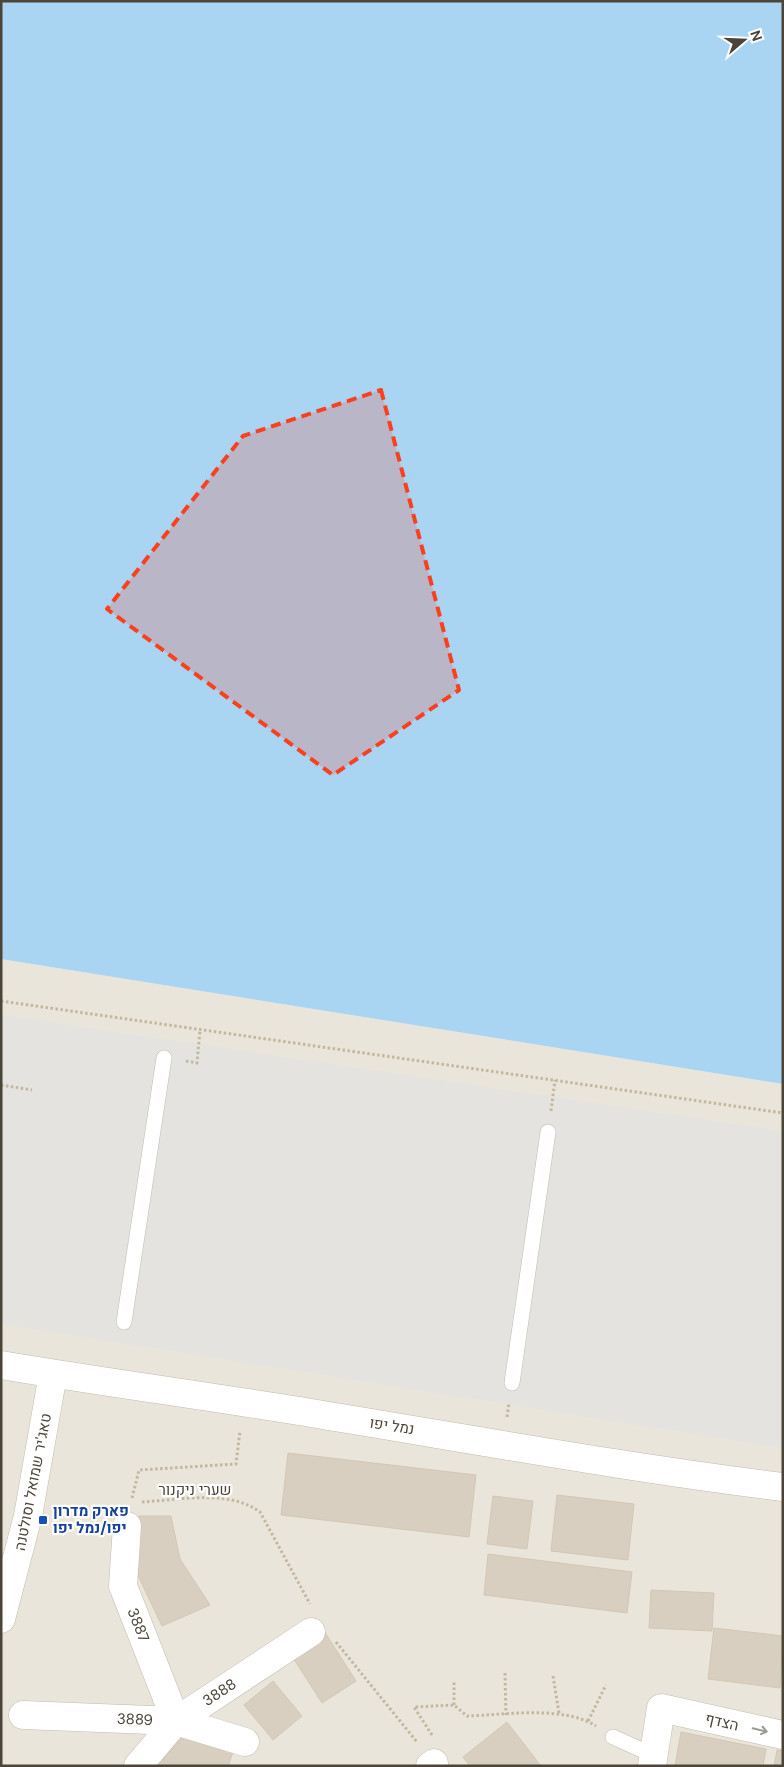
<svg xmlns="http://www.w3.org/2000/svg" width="784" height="1767" font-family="'DM Sans',Heebo,sans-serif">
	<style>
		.residential { fill: #eae5da }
		.parking { fill: #e5e3e0 }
		.water { fill: #a9d4f2 }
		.building { fill: #d8cfc1; stroke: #d3c7b4 }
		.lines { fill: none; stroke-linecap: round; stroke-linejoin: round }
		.service-casing { stroke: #c2bbae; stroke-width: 16 }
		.minor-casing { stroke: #c2bbae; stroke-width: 29 }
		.path { stroke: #c4b79f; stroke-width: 3; stroke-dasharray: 2.5 2.5; stroke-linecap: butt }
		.service { stroke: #fff; stroke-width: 15 }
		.minor { stroke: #fff; stroke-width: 28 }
		.oneway { stroke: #9c9892 }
		.marked { fill: #fc3f1d; fill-opacity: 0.2; stroke: #fc3f1d; stroke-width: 4; stroke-dasharray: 10 6; stroke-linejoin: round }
		.transit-dot { fill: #1a4fb4; stroke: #fff; stroke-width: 2 }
		.labels { text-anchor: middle; stroke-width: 4.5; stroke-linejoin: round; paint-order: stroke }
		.street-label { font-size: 15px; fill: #4b4439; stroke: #fff }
		.transit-label { font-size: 15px; font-weight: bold; fill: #164399; stroke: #fff; text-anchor: start }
	</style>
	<rect width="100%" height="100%" fill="#f6f3ec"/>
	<path class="residential" d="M1 959 783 1084V1766H1Z"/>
	<path class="parking" d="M1 1015 783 1131V1448L1 1324Z"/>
	<path class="water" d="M1 1H783V1084L1 959Z"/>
	<g class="building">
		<path d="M288 1453 476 1475 469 1537 281 1515Z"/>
		<path d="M557 1495 634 1504 628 1560 551 1551Z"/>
		<path d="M493 1496 533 1501 527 1549 487 1544Z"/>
		<path d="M139 1516H171L180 1559 210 1605 162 1626 133 1565Z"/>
		<path d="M488 1554 632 1572 627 1613 484 1595Z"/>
		<path d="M651 1590 714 1593 712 1631 649 1628Z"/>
		<path d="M714 1628 783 1636 780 1688 708 1679Z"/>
		<path d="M324 1631 356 1681 322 1703 290 1653Z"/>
		<path d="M273 1681 302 1716 273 1740 244 1705Z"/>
		<path d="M507 1722 541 1766H470L463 1757Z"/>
		<path d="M681 1732 766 1749 763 1766H675Z"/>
		<path d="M184 1735 234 1749 228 1766H157Z"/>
		<path d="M777 1750 783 1751V1766H774Z"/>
	</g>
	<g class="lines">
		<defs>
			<g id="service">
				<path d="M124 1322 164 1058"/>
				<path d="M512 1383 548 1132"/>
				<path d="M613 1737 653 1755"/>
			</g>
			<g id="minor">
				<path d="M1 1365C108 1383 216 1397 323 1415 476 1440 629 1468 783 1487"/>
				<path id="s1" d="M127 1526 123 1586 176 1721"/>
				<path d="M1 1619 28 1516 53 1374"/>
				<path id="s2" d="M23 1715 176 1721 245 1742"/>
				<path id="s3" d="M138 1766 176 1721 311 1632"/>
				<path d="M430 1766 434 1763"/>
				<path d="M652 1766 661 1708 783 1735"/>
			</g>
		</defs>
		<use href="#service" class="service-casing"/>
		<use href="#minor" class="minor-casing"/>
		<g class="path">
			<path d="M1 1001 783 1113"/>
			<path d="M186 1061 197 1063 200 1030"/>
			<path d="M1 1085 32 1090"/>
			<path d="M551 1111 555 1080"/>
			<path d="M507 1417 509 1403"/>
			<path d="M132 1498 139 1470 236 1464 240 1431"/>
			<path d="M142 1502C179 1500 229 1489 260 1512L310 1604"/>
			<path d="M336 1642 417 1742"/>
			<path d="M505 1673 506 1715"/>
			<path d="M553 1676 559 1713"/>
			<path d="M454 1705V1681"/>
			<path d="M588 1721 606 1685"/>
			<path d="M432 1735 414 1707 454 1705 467 1716C504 1715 563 1705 596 1726"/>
		</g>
		<use href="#service" class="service"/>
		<use href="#minor" class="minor"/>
	</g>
	<defs><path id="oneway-shaft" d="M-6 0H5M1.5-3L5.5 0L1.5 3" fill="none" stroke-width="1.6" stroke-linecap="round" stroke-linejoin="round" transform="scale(1.25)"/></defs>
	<use class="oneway" href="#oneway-shaft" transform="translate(760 1730) rotate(13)"/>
	<path class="marked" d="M381 390 459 690 333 775 107 609 243 436Z"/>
	<rect class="transit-dot" x="38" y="1515" width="10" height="10" rx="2.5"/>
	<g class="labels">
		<g class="street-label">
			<text transform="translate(392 1426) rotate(9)" y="5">נמל יפו</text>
			<text transform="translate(33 1482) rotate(-79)" y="5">טאג'יר שמואל וסולטנה</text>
			<text x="195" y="1495">שערי ניקנור</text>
			<text dy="5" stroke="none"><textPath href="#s1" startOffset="102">3887</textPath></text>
			<text dy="5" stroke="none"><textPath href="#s3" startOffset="111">3888</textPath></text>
			<text dy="5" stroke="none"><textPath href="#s2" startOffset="112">3889</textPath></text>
			<text transform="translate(722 1722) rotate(13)" y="5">הצדף</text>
		</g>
		<g class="transit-label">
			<text x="53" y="1516">פארק מדרון<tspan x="53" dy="17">יפו/נמל יפו</tspan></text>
		</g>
	</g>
	<rect width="784" height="1767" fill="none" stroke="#4b4439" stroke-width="5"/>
	<g transform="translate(744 40) rotate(71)" stroke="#ffffff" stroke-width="4" paint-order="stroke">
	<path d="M0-4L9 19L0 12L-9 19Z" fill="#4b4439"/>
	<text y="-8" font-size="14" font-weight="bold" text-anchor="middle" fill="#4b4439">N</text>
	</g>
</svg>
